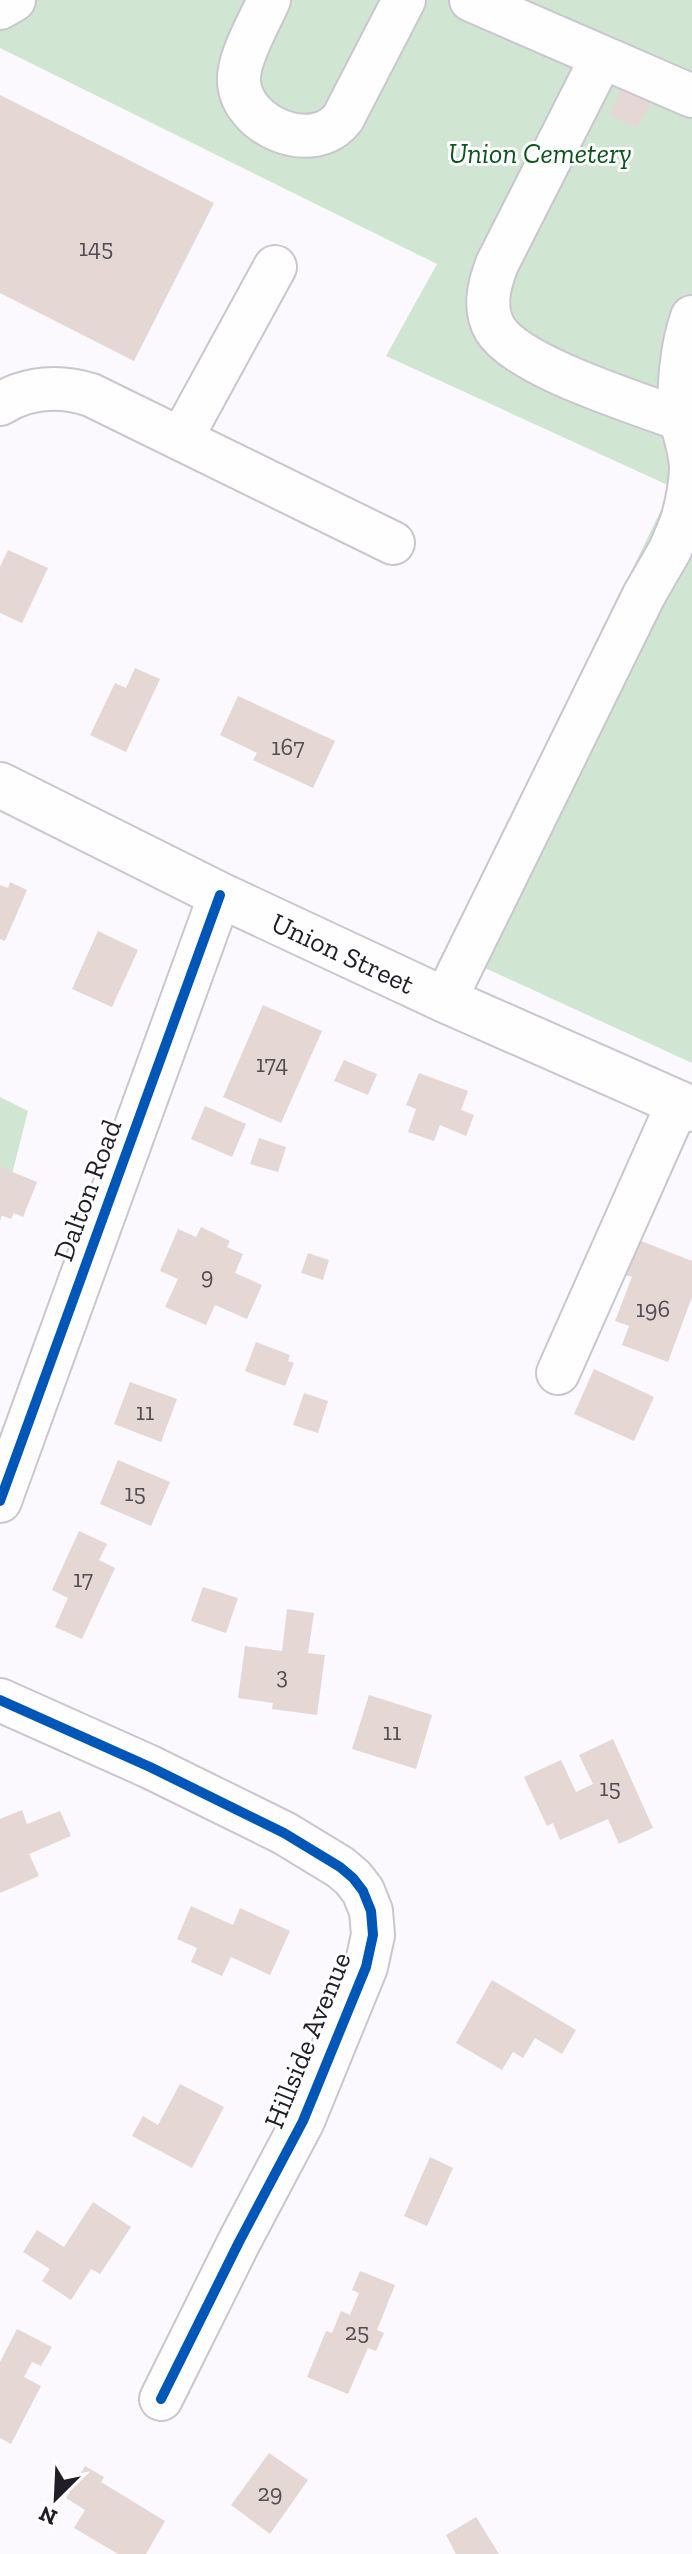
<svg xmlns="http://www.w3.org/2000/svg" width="692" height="2554" font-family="'Zilla Slab',serif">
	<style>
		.green { fill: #d0e6d2 }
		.building { fill: #e4d7d4 }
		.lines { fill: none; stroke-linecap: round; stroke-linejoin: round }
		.minor-casing { stroke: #c9c6ce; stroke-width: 46 }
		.major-casing { stroke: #c9c6ce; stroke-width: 48 }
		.minor { stroke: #fefeff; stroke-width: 42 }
		.major { stroke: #fefeff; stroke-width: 44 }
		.cycleway-casing { stroke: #fff; stroke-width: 15 }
		.cycleway { stroke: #0057b8; stroke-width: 10 }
		.labels { text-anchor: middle; stroke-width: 6; stroke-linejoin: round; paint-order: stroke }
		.number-label { font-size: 24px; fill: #524c53 }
		.park-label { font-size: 28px; font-style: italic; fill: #0a561a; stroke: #fff }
		.street-label { font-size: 28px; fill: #211d28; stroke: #fff }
	</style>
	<rect width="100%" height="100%" fill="#fbf9fe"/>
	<g class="green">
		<path d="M0 0H692V1063L448 951 672 487 386 356 437 264 0 48Z"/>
		<path d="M0 1097 28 1111 0 1222Z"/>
	</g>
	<g class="building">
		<path d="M621 88 651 102 637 128 609 115Z"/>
		<path d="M0 95 214 203 134 361 0 293Z"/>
		<path d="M8 550 48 568 22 623 0 613V567Z"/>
		<path d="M135 668 160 679 126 752 90 735 115 683 126 688Z"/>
		<path d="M238 696 335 741 313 788 253 760 257 753 220 735Z"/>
		<path d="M10 882 27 890 5 941 0 939V885L8 888Z"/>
		<path d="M98 931 138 950 112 1007 72 989Z"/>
		<path d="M263 1005 322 1031 281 1123 223 1097Z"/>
		<path d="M344 1060 377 1074 368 1095 334 1081Z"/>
		<path d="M419 1073 468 1091 461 1110 474 1115 466 1136 440 1125 434 1141 408 1132 416 1109 406 1105Z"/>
		<path d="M205 1106 246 1124 232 1157 191 1139Z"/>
		<path d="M259 1138 286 1147 278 1172 250 1164Z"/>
		<path d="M0 1167 37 1182 23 1217 14 1213 11 1219 0 1215Z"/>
		<path d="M201 1227 230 1241 227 1247 243 1254 235 1273 262 1285 247 1319 215 1305 206 1325 165 1307 178 1279 160 1271 178 1229 196 1237Z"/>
		<path d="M636 1239 692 1261V1297L668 1362 622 1345 629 1326 615 1321 632 1277 623 1274Z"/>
		<path d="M308 1253 329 1260 323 1280 301 1273Z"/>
		<path d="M256 1342 290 1355 288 1361 294 1363 285 1386 245 1371Z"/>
		<path d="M594 1369 654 1397 634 1441 574 1414Z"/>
		<path d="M130 1382 177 1399 161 1442 114 1424Z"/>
		<path d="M304 1393 328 1401 318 1433 293 1425Z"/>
		<path d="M118 1460 170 1482 151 1526 100 1504Z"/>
		<path d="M79 1531 107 1544 99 1560 115 1568 82 1639 55 1627 68 1598 52 1590Z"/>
		<path d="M203 1587 238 1598 226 1633 191 1621Z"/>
		<path d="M287 1609 314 1613 308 1653 325 1655 317 1715 272 1709 273 1703 238 1698 245 1646 282 1651Z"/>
		<path d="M369 1695 432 1715 416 1769 352 1749Z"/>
		<path d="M613 1739 653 1828 619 1844 608 1819 560 1840 553 1823 547 1826 524 1777 561 1760 576 1792 593 1784 579 1755Z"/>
		<path d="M22 1810 27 1824 60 1811 71 1836 29 1854 39 1876 0 1893V1819Z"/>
		<path d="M191 1906 233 1925 240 1908 290 1931 270 1975 231 1957 222 1976 191 1962 197 1948 177 1939Z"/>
		<path d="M492 1980 576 2030 562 2054 535 2038 523 2058 513 2052 502 2070 456 2043Z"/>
		<path d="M180 2084 224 2107 192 2168 132 2136 143 2116 158 2125Z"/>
		<path d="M430 2157 453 2168 427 2226 404 2216Z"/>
		<path d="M93 2202 131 2227 100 2274 91 2269 71 2300 42 2281 50 2269 23 2252 37 2230 64 2247Z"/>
		<path d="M360 2271 395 2285 377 2330 384 2333 376 2351 368 2348 348 2394 307 2377 326 2331 332 2333 341 2311 350 2315 359 2293 352 2290Z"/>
		<path d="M17 2329 52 2347 41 2366 32 2362 24 2377 41 2386 11 2444 0 2438V2362Z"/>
		<path d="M269 2453 308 2480 270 2534 231 2505Z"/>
		<path d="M85 2466 104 2477 101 2482 165 2521 146 2554H118L74 2528 85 2510 66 2498Z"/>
		<path d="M476 2517 499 2554H456L446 2535Z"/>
	</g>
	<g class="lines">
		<defs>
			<g id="minor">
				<path d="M269 0C260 21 237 59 239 82 242 126 313 157 343 118L404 0"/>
				<path d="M471 0 692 96"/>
				<path d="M0 8 14 0"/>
				<path d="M601 59 497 264C489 285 483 308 495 329 518 367 638 403 682 420"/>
				<path d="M692 317C682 345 676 394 682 423 685 437 690 450 691 466 691 485 687 503 682 521L692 524"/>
				<path d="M0 404C28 387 60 385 91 395L393 543"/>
				<path d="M181 439 275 267"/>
				<path d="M445 1000 644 595 670 550 682 521 692 510"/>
				<path d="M558 1373 678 1103"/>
				<path d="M0 1501 220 895"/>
				<path d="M0 1700 150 1767 284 1833 340 1867 353 1878 363 1891 371 1911 373 1935 366 1967 303 2121 239 2242 161 2399"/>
			</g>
			<path id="major" d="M0 785 220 895 445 1000 692 1109"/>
		</defs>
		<use href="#minor" class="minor-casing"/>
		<use href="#major" class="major-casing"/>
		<use href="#minor" class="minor"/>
		<use href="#major" class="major"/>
		<defs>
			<g id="cycleway">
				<path d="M0 1501 220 895"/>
				<path d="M0 1700 150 1767 284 1833 340 1867 353 1878 363 1891 371 1911 373 1935 366 1967 303 2121 239 2242 161 2399"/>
			</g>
		</defs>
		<use href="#cycleway" class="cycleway-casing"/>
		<use href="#cycleway" class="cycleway"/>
	</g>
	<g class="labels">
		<g class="number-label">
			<text x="96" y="256">145</text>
			<text x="288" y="755">167</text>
			<text x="272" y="1072">174</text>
			<text x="207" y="1284">9</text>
			<text x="653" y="1317">196</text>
			<text x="145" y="1420">11</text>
			<text x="135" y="1501">15</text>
			<text x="83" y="1587">17</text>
			<text x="282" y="1684">3</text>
			<text x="392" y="1740">11</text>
			<text x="610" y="1796">15</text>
			<text x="357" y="2340">25</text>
			<text x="270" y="2501">29</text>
		</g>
		<g class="park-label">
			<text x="540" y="163">Union Cemetery</text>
		</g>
		<g class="street-label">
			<text transform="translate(343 953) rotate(25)" y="10">Union Street</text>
			<text transform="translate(87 1190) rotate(-70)" y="10">Dalton Road</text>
			<text transform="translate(307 2040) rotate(-68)" y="10">Hillside Avenue</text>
		</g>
	</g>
	<g transform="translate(56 2498) rotate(204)" stroke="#ffffff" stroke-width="6" paint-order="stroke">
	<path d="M0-6L14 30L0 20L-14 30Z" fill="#211d28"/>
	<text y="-12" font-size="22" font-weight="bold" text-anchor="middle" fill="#211d28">N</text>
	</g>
</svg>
